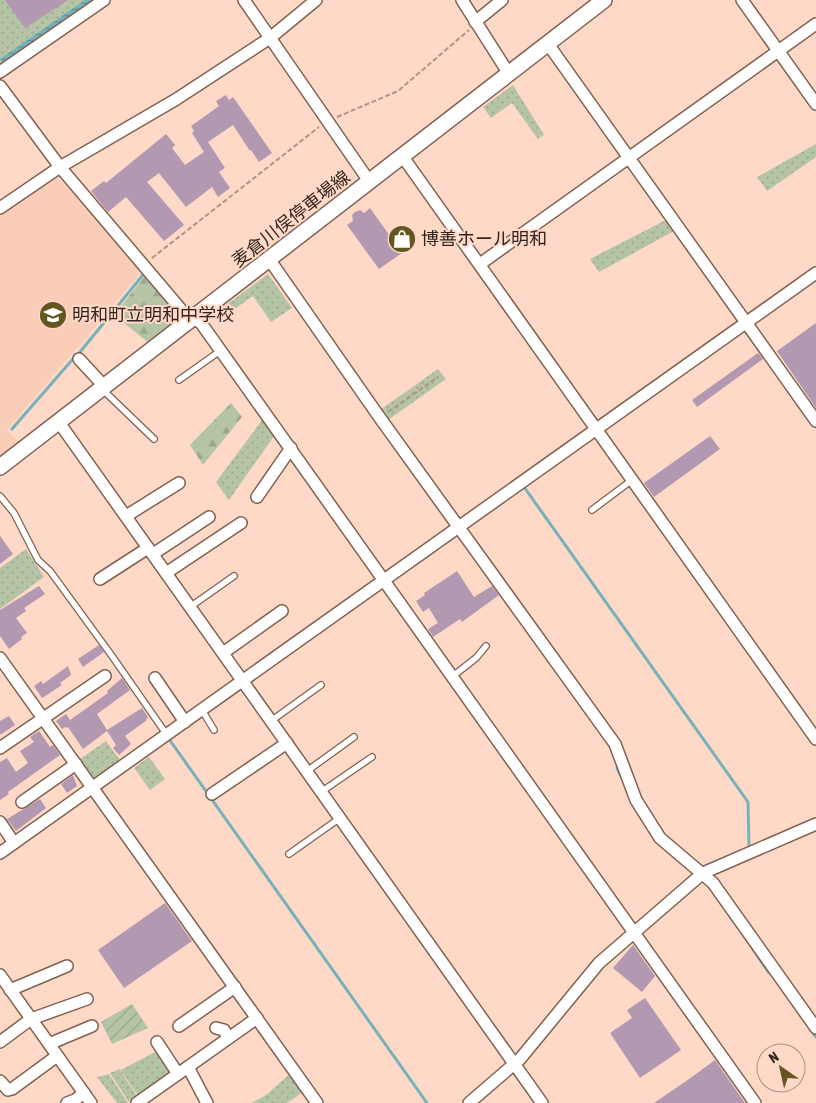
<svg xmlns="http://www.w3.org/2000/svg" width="816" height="1103" font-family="'Asap Condensed','Noto Sans JP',sans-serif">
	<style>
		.built { fill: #f9cdb7 }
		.grass { fill: url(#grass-dots) }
		.forest { fill: url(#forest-firs) }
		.garden { fill: url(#garden-furrows) }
		.water { fill: url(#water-rules) }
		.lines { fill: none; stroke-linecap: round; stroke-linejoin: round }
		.stream { stroke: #77b1ba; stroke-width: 3 }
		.building { fill: #b398b2 }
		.service-casing { stroke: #816151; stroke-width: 8 }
		.minor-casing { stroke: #816151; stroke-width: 14 }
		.secondary-casing { stroke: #816151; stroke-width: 18 }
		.path { stroke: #af9385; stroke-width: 2; stroke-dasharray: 5 2.5; stroke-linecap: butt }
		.service { stroke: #fff; stroke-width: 5.5 }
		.minor { stroke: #fff; stroke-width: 11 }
		.secondary { stroke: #fff; stroke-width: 15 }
		.labels { text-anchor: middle; stroke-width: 4; stroke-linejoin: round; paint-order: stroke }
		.street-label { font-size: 18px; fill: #33251e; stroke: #fed9c7 }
		.poi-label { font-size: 18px; fill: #33251e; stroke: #fed9c7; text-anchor: start }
	</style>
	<defs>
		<pattern id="grass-dots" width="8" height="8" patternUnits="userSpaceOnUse" patternTransform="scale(1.25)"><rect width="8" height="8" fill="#b4c4a5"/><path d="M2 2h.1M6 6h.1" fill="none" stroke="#9ba88e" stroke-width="1.8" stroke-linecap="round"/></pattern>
		<pattern id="forest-firs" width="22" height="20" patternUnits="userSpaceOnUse" patternTransform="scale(1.25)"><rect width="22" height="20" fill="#b4c4a5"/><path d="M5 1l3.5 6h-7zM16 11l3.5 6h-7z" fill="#9ba88e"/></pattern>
		<pattern id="garden-furrows" width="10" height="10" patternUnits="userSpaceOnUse" patternTransform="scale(1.25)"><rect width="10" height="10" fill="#b4c4a5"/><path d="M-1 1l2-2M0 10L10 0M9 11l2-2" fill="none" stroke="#9ba88e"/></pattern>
		<pattern id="water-rules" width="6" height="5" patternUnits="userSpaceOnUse" patternTransform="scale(1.25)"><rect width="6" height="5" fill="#77b1ba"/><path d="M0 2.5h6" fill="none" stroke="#629097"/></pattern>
	</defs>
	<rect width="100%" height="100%" fill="#fed9c7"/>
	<path class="built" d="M57 177 141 266 138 276 7 430 19 442 0 457V217Z"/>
	<g class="grass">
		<path d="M0 0H96L2 64H0Z"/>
		<path d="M513 85 544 135 538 139 512 103 491 118 483 107Z"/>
		<path d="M816 144V157L767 191 757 177Z"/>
		<path d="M666 220 674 231 599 272 590 259Z"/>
		<path d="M268 274 292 308 271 322 253 296 219 320 214 314Z"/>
		<path d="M438 369 446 379 388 420 380 410Z"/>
		<path d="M263 419 274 436 229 500 216 482Z"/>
		<path d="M26 549 44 577 0 609V568Z"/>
		<path d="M106 741 122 763 95 782 77 761Z"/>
		<path d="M149 757 165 779 150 790 134 768Z"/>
		<path d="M157 1051 172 1072 138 1096 121 1070Z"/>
		<path d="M120 1069 137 1097 129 1102 110 1073Z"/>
		<path d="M109 1074 128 1103H117L97 1077Z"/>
		<path d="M290 1074 303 1092 287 1103H252L266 1095Z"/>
	</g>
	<g class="forest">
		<path d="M145 276 180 320 149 343 114 315Z"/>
		<path d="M231 403 242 417 203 465 190 445Z"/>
	</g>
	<path class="garden" d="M132 1004 148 1028 112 1044 101 1022Z"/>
	<path class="water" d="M85 0H93L3 63 0 59Z"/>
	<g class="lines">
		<g class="stream">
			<path d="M12 429 72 360 80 352 143 275"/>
			<path d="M524 487 748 802 749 848"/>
			<path d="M173 737 169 739 427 1103"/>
			<path d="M617 768 622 778"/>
			<path d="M751 946 769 973"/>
			<path d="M810 1029 816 1037"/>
		</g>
	</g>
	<g class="building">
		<path d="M5 0H68L25 28Z"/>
		<path d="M226 95 229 100 233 97 272 153 259 162 251 150 250 151 233 125 208 142 225 168 219 172 230 188 218 197 212 187 186 207 159 173 147 182 184 225 164 241 126 197 108 212 91 191 104 181 106 183 166 134 175 145 172 148 185 165 204 152 192 133 194 131 191 126 219 106 216 101Z"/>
		<path d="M370 208 402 253 379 269 347 225 353 221 352 215 355 212 360 210 364 213Z"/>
		<path d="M816 323V408L777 351Z"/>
		<path d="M758 353 763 359 697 407 692 400Z"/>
		<path d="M710 436 720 449 654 497 644 483Z"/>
		<path d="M0 536 13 554 0 564Z"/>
		<path d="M457 571 474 597 492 586 499 595 462 622 460 619 433 637 428 629 438 623 429 608 423 612 416 601 425 595 424 593Z"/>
		<path d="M39 586 45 594 24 608 26 611 16 618 27 633 21 637 22 639 9 649 0 636V610Z"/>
		<path d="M99 645 104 652 83 667 78 659Z"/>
		<path d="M68 666 71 675 60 683 62 685 42 698 34 686 41 681 43 684Z"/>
		<path d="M122 678 130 690 97 714 107 730 142 708 148 717 146 719 147 720 125 736 131 744 119 755 113 748 116 745 107 731 83 749 68 727 66 728 65 727 62 729 56 721 66 714 70 720 108 693 107 691Z"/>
		<path d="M9 716 15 725 0 735V721Z"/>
		<path d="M39 731 50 747 53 745 60 755 8 792 9 794 0 800V762L7 758 16 772 28 763 20 751 34 742 30 737Z"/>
		<path d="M73 775 77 786 67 793 61 784Z"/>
		<path d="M40 799 46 808 16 831 7 819Z"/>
		<path d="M165 903 192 941 124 988 98 950Z"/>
		<path d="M633 945 655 976 642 992 613 968Z"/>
		<path d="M645 998 681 1050 640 1078 610 1033 632 1018 627 1010Z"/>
		<path d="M715 1060 745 1103H654L689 1079Z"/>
	</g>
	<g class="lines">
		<defs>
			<g id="service">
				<path d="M179 380 220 351"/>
				<path d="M103 390 154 439"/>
				<path d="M0 496 14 513 38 560 50 571 112 656 167 735"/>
				<path d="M592 510 632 480"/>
				<path d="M190 607 234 576"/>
				<path d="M453 676 476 658 486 646"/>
				<path d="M202 710 214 730"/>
				<path d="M271 721 321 685"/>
				<path d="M307 771 354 737"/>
				<path d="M321 792 372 757"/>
				<path d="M289 854 340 818"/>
			</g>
			<g id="minor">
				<path d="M244 0 369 181"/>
				<path d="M462 0 509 74"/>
				<path d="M742 0 816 104"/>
				<path d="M475 22 502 0"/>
				<path d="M548 44 816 421"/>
				<path d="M0 72 104 0"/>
				<path d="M0 86 60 167 184 313 201 323 755 1103"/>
				<path d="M403 157 816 739"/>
				<path d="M0 208 60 167 175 100 270 38 316 0"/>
				<path d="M269 259 380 418 615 744 636 800 660 838 713 883 816 1028"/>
				<path d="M480 264 816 24"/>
				<path d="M79 359 104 386"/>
				<path d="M58 421 542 1103"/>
				<path d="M257 497 291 448"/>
				<path d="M126 516 179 483"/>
				<path d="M153 554 209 517"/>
				<path d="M166 573 241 523"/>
				<path d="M100 579 148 548"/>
				<path d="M223 653 282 611"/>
				<path d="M0 658 317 1103"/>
				<path d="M155 678 185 722"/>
				<path d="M0 748 105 676"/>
				<path d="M212 794 287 743"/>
				<path d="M22 802 76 764"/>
				<path d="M0 822 14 843"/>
				<path d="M0 853 816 273"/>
				<path d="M0 975 91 1103"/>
				<path d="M10 990 67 966"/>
				<path d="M179 1026 235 987"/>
				<path d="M216 1028 224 1030 228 1038"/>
				<path d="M0 1042 31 1019 87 999"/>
				<path d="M157 1042 178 1074"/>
				<path d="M49 1044 92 1026"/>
				<path d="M188 1067 207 1103"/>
				<path d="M0 1081 8 1090 12 1089 57 1056"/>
				<path d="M67 1103 75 1100 84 1093"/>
				<path d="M137 1103 257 1018"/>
				<path d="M469 1103 520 1059 599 963 703 873 816 824"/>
			</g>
			<path id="secondary" d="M0 467 604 0"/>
		</defs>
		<use href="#service" class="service-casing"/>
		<use href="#minor" class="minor-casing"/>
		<use href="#secondary" class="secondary-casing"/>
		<g class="path">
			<path d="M337 117 398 91 469 30"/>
			<path d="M152 258 319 127"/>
			<path d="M388 412 438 377"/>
		</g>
		<use href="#service" class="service"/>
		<use href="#minor" class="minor"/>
		<use href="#secondary" class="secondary"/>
	</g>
	<defs>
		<symbol id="shop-disc" viewBox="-11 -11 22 22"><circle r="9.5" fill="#635623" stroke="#fed9c7"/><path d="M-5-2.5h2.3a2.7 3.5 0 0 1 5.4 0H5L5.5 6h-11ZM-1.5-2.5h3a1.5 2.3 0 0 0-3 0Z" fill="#fff"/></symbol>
		<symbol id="school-disc" viewBox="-11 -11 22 22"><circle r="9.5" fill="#635623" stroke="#fed9c7"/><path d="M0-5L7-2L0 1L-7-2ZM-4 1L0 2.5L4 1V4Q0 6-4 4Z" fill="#fff"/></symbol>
	</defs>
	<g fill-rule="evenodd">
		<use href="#shop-disc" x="386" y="223" width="32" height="32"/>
		<use href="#school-disc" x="37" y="299" width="32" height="32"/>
	</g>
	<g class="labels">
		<g class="street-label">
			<text transform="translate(291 219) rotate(-38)" y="6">麦倉川俣停車場線</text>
		</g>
		<g class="poi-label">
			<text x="421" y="245">博善ホール明和</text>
			<text x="72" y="321">明和町立明和中学校</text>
		</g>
	</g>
	<g transform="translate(781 1068) rotate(326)"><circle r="24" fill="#fed9c7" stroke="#ad9183"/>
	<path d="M0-4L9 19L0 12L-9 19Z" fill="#635623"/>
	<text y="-8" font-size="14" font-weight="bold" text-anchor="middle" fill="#33251e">N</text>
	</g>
</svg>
